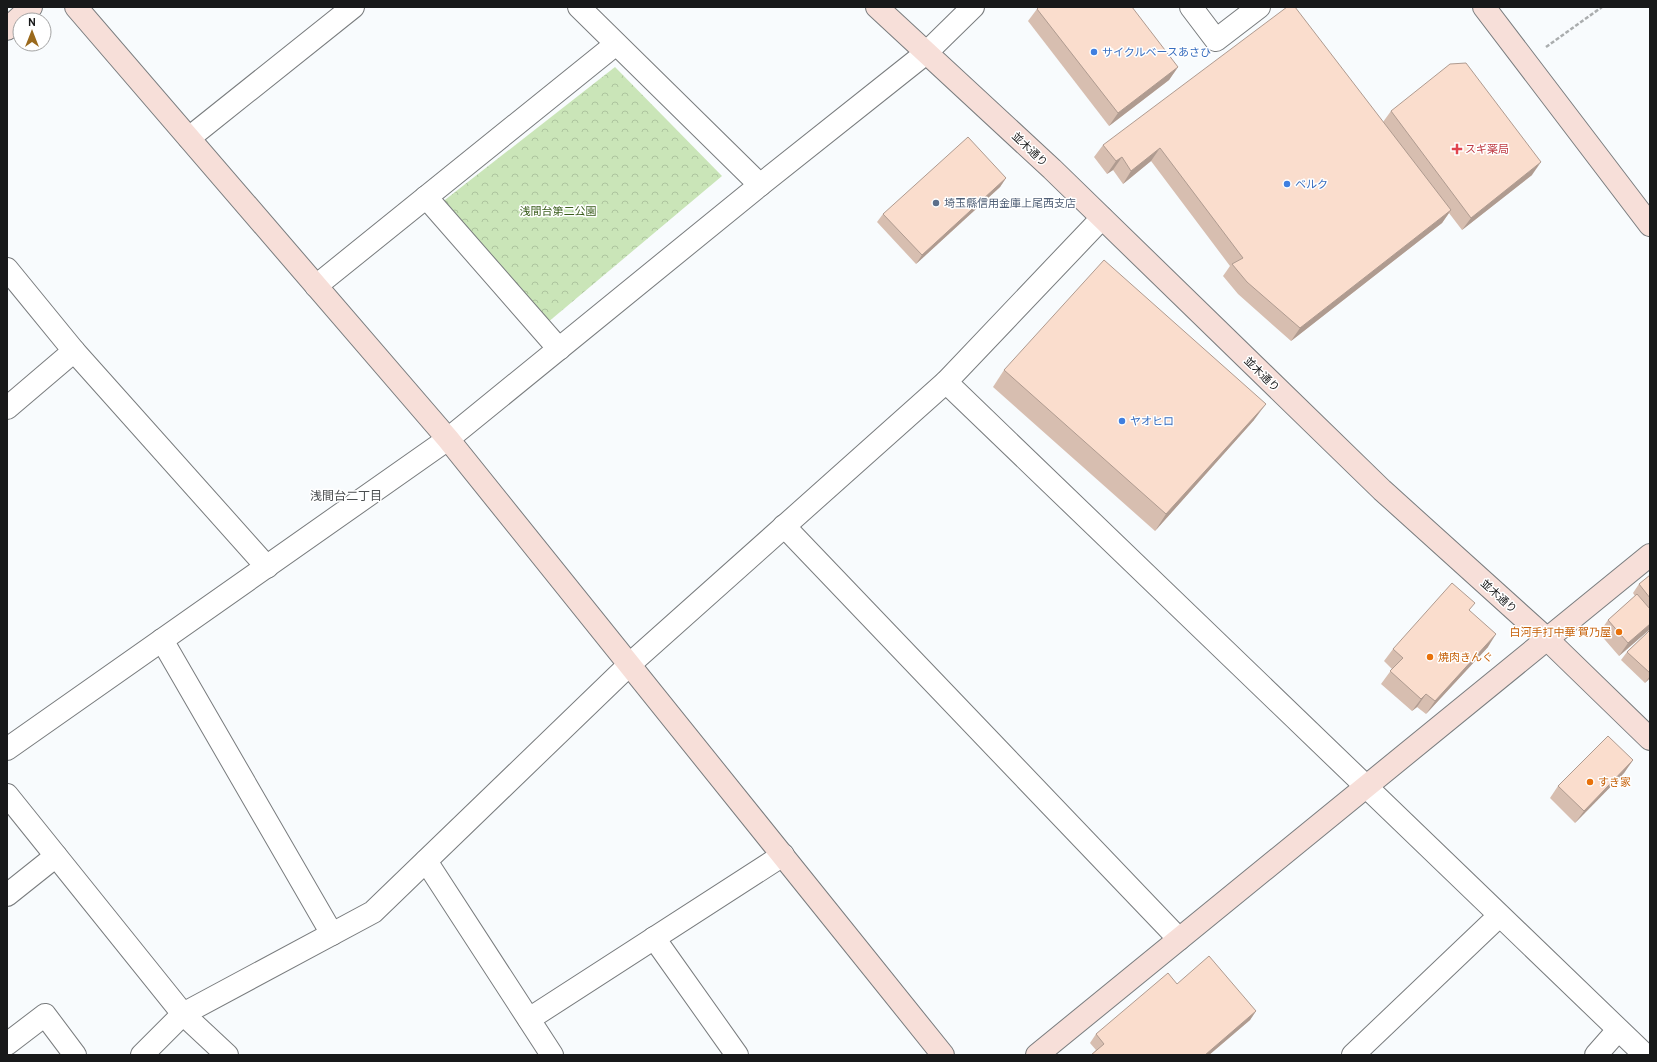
<svg xmlns="http://www.w3.org/2000/svg" width="1657" height="1062" font-family="Overpass,'Noto Sans JP',sans-serif">
	<style>
		.park { fill: url(#park-crowns) }
		.lines { fill: none; stroke-linecap: round; stroke-linejoin: round }
		.street-casing { stroke: #797c7e; stroke-width: 24 }
		.secondary-casing { stroke: #797c7e; stroke-width: 24 }
		.path { stroke: #aaadae; stroke-width: 2.5; stroke-dasharray: 4 2; stroke-linecap: butt }
		.street { stroke: #fff; stroke-width: 22 }
		.secondary { stroke: #f7dfd9; stroke-width: 22 }
		.wall { fill: #d7beb0 }
		.shaded-wall { fill: #af9b90 }
		.building { fill: #faddcd; stroke: #af9b90 }
		.shop-dot { fill: #3f7fe0; stroke: #fff; stroke-width: 1.5 }
		.health-dot { fill: #e0444e; stroke: #fff; stroke-width: 1.5 }
		.service-dot { fill: #5c6f8a; stroke: #fff; stroke-width: 1.5 }
		.food-dot { fill: #e8710a; stroke: #fff; stroke-width: 1.5 }
		.labels { text-anchor: middle; stroke-width: 3; stroke-linejoin: round; paint-order: stroke }
		.shop-label { font-size: 11px; fill: #366cbe; stroke: #fff; text-anchor: start }
		.street-label { font-size: 11px; fill: #18191a; stroke: #fff }
		.health-label { font-size: 11px; fill: #be3a42; stroke: #fff; text-anchor: start }
		.service-label { font-size: 11px; fill: #4e5e75; stroke: #fff; text-anchor: start }
		.park-label { font-size: 11px; fill: #3b5e1d; stroke: #fff }
		.food-label { font-size: 11px; fill: #c56008; stroke: #fff; text-anchor: start }
		.neighbourhood-label { font-size: 12px; fill: #4a4d4f; stroke: #fff }
	</style>
	<defs>
		<pattern id="park-crowns" width="20" height="18" patternUnits="userSpaceOnUse"><rect width="20" height="18" fill="#cae5b8"/><path d="M2 6a3 3 0 1 1 6 0M12 15a3 3 0 1 1 6 0" fill="none" stroke="#adc49e"/></pattern>
	</defs>
	<rect width="100%" height="100%" fill="#f8fbfd"/>
	<path class="park" d="M615 67 722 176 547 323 441 203Z"/>
	<g class="lines">
		<defs>
			<g id="street">
				<path d="M579 7 760 185"/>
				<path d="M1191 7 1216 40 1259 7"/>
				<path d="M189 138 353 7"/>
				<path d="M426 197 559 349"/>
				<path d="M7 269 74 351 267 567"/>
				<path d="M316 286 616 44"/>
				<path d="M946 382 1645 1055"/>
				<path d="M7 408 74 351"/>
				<path d="M784 526 1179 939"/>
				<path d="M162 640 332 934"/>
				<path d="M7 749 448 439 760 185 926 53 973 7"/>
				<path d="M7 795 183 1014 227 1055"/>
				<path d="M426 861 552 1055"/>
				<path d="M7 895 56 856"/>
				<path d="M654 938 737 1055"/>
				<path d="M529 1019 783 855"/>
				<path d="M7 1044 45 1015 75 1055"/>
				<path d="M142 1055 183 1014 373 912 630 664 946 382 1102 218"/>
				<path d="M1353 1055 1499 916"/>
				<path d="M1596 1055 1618 1030"/>
			</g>
			<g id="secondary">
				<path d="M76 7 448 439 943 1055"/>
				<path d="M877 7 1052 169 1382 490 1547 639 1650 739"/>
				<path d="M1484 7 1650 225"/>
				<path d="M7 29 31 7"/>
				<path d="M1037 1055 1650 555"/>
			</g>
		</defs>
		<use href="#street" class="street-casing"/>
		<use href="#secondary" class="secondary-casing"/>
		<path class="path" d="M1546 47 1602 7"/>
		<use href="#street" class="street"/>
		<use href="#secondary" class="secondary"/>
	</g>
	<g class="wall">
		<path d="M1037 9 1178 67 1169 80 1109 126 1028 21Z"/>
		<path d="M1391 111 1532 175 1462 230 1449 213 1442 223 1291 341 1238 294 1223 276 1230 266 1151 161 1123 184 1113 170 1107 174 1094 157 1103 145 1383 122Z"/>
		<path d="M1006 178 1000 187 916 264 877 222 883 214Z"/>
		<path d="M1004 370 1254 420 1155 531 993 387Z"/>
		<path d="M1650 575V628L1649 630 1619 656 1599 633 1608 620 1635 596 1633 593 1639 584Z"/>
		<path d="M1470 611 1488 647 1426 714 1417 707 1412 711 1381 684 1392 669 1384 661 1393 649Z"/>
		<path d="M1650 630V678L1645 683 1621 660 1627 652Z"/>
		<path d="M1633 760 1624 773 1575 823 1550 798 1558 786Z"/>
		<path d="M1177 984 1256 1011 1250 1020 1209 1055H1091L1096 1050 1090 1043 1096 1034Z"/>
	</g>
	<g class="shaded-wall">
		<path d="M1178 67 1169 80 1109 126 1118 113Z"/>
		<path d="M1160 148 1151 161 1123 184 1131 171Z"/>
		<path d="M1122 157 1113 170 1107 174 1116 161Z"/>
		<path d="M1541 162 1532 175 1462 230 1471 218Z"/>
		<path d="M1006 178 1000 187 916 264 922 255Z"/>
		<path d="M1451 210 1442 223 1291 341 1300 328Z"/>
		<path d="M1266 404 1254 420 1155 531 1166 514Z"/>
		<path d="M1650 624V628L1649 630 1619 656 1628 643Z"/>
		<path d="M1496 634 1488 647 1426 714 1435 701Z"/>
		<path d="M1650 676V678L1645 683Z"/>
		<path d="M1426 694 1417 707 1412 711 1421 699Z"/>
		<path d="M1633 760 1624 773 1575 823 1584 811Z"/>
		<path d="M1256 1011 1250 1020 1209 1055H1205Z"/>
	</g>
	<g class="building">
		<path d="M1039 7H1132L1178 67 1118 113 1037 9Z"/>
		<path d="M1287 7H1295L1451 210 1300 328 1247 282 1232 264 1243 258 1160 148 1131 171 1122 157 1116 161 1103 145Z"/>
		<path d="M1466 63 1541 162 1471 218 1391 111 1450 64Z"/>
		<path d="M968 137 1006 178 922 255 883 214Z"/>
		<path d="M1104 260 1266 404 1166 514 1004 370Z"/>
		<path d="M1650 575V598L1639 584Z"/>
		<path d="M1452 583 1475 603 1469 610 1496 634 1435 701 1426 694 1421 699 1390 671 1403 658 1393 649Z"/>
		<path d="M1637 594 1650 609V624L1628 643 1608 620Z"/>
		<path d="M1650 630V673L1627 652Z"/>
		<path d="M1608 736 1633 760 1584 811 1558 786Z"/>
		<path d="M1209 956 1256 1011 1205 1055H1091L1104 1044 1096 1034 1168 973 1177 984Z"/>
	</g>
	<g class="shop-dot">
		<circle cx="1094" cy="52" r="4"/>
		<circle cx="1287" cy="184" r="4"/>
		<circle cx="1122" cy="421" r="4"/>
	</g>
	<path class="health-dot" d="M1455 143h4v4h4v4h-4v4h-4v-4h-4v-4h4z"/>
	<circle class="service-dot" cx="936" cy="203" r="4"/>
	<g class="food-dot">
		<circle cx="1619" cy="632" r="4"/>
		<circle cx="1430" cy="657" r="4"/>
		<circle cx="1590" cy="782" r="4"/>
	</g>
	<g class="labels">
		<g class="shop-label">
			<text x="1102" y="56">サイクルベースあさひ</text>
			<text x="1295" y="188">ベルク</text>
			<text x="1130" y="425">ヤオヒロ</text>
		</g>
		<g class="street-label">
			<text transform="translate(1030 149) rotate(43)" y="4">並木通り</text>
			<text transform="translate(1262 374) rotate(44)" y="4">並木通り</text>
			<text transform="translate(1499 596) rotate(42)" y="4">並木通り</text>
		</g>
		<g class="health-label">
			<text x="1465" y="153">スギ薬局</text>
		</g>
		<g class="service-label">
			<text x="944" y="207">埼玉縣信用金庫上尾西支店</text>
		</g>
		<g class="park-label">
			<text x="558" y="215">浅間台第二公園</text>
		</g>
		<g class="food-label">
			<text x="1611" y="636" text-anchor="end">白河手打中華 賀乃屋</text>
			<text x="1438" y="661">焼肉きんぐ</text>
			<text x="1598" y="786">すき家</text>
		</g>
		<g class="neighbourhood-label">
			<text x="346" y="500">浅間台二丁目</text>
		</g>
	</g>
	<rect width="1657" height="1062" fill="none" stroke="#18191a" stroke-width="16"/>
	<g transform="translate(32 32)"><circle r="19" fill="#ffffff" stroke="#a3a3a3"/>
	<path d="M0-3L7 15L0 10L-7 15Z" fill="#9a691c"/>
	<text y="-6" font-size="11" font-weight="bold" text-anchor="middle" fill="#18191a">N</text>
	</g>
</svg>
